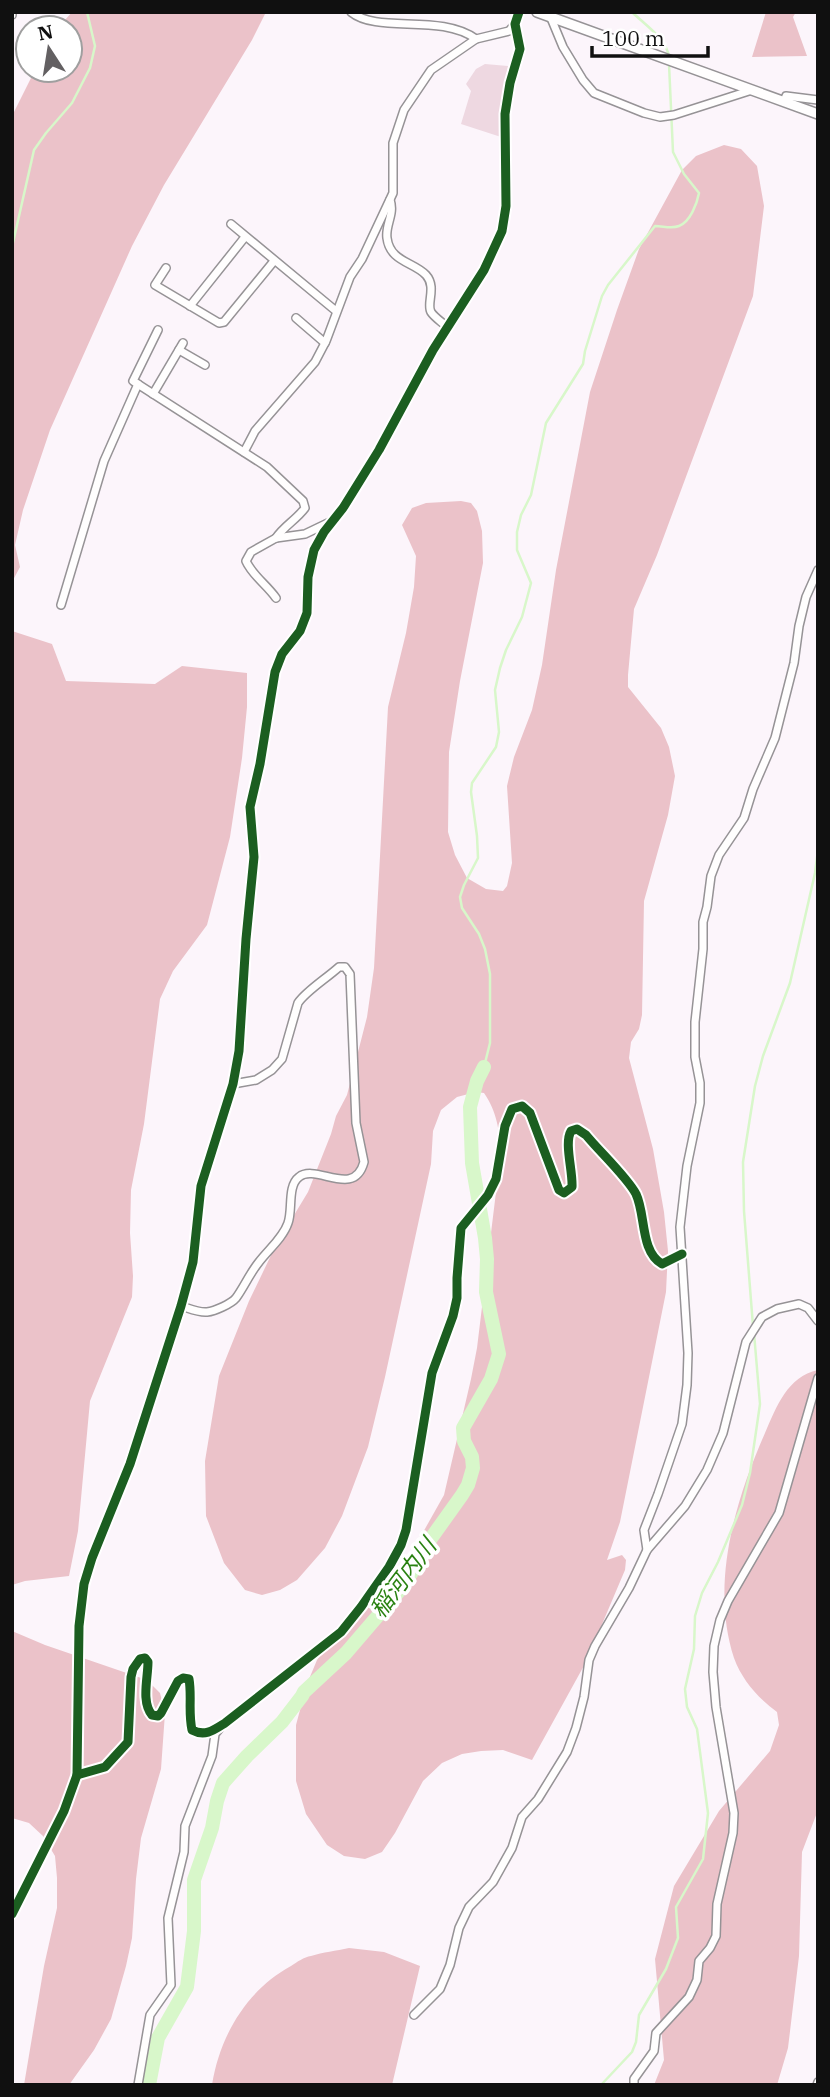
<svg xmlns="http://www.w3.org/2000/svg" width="830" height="2097" font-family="'IBM Plex Serif','Noto Sans JP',serif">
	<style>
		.forest { fill: #ebc2c9 }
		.cemetery { fill: #eed8e1 }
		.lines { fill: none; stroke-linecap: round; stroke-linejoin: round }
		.stream { stroke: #d8f7ca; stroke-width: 2.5 }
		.river { stroke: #d8f7ca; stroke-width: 14 }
		.minor-casing { stroke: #969396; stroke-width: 10 }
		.tertiary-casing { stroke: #969396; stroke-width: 12 }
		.minor { stroke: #fffefe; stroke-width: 7 }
		.tertiary { stroke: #fffefe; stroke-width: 9 }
		.cycleway-casing { stroke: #fff; stroke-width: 13 }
		.cycleway { stroke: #1b5e20; stroke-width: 9 }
		.labels { text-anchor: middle; stroke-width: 7; stroke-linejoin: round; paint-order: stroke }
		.water-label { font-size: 23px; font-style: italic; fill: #2a8212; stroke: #fff }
	</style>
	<rect width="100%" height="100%" fill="#fcf5fb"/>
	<g class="forest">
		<path d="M72 12H266L252 40 164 185 132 246 50 430 23 510 15 545 20 567 12 582V116L35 70H70V28H58Z"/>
		<path d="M766 12H796L793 17 807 56 752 57Z"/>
		<path d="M724 145 741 149 757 166 764 206 753 296 657 555 634 609 628 675V687L661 728 669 747 675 776 668 815 644 901 642 1015 639 1029 631 1042 629 1058 653 1149 664 1212 668 1251 666 1292 620 1522 607 1560 622 1555 626 1560 625 1570 586 1662 532 1760 503 1750 481 1751 462 1754 442 1763 423 1781 395 1833 382 1852 365 1859 344 1856 327 1845 306 1814 296 1781V1725L307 1684 317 1660 340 1626 371 1601 396 1571 417 1543 444 1495 471 1379 477 1348 501 1151C499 1129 497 1112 484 1093L476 1092 457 1097 441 1110 433 1131 431 1164 385 1377 368 1447 342 1516 325 1548 297 1580 280 1590 262 1595 245 1590 224 1563 206 1516 205 1461 219 1376 249 1301 276 1245 308 1192 331 1134 336 1116 347 1095 367 1017 374 968 388 707 406 633 414 587 416 556 402 525 412 508 426 503 461 501 471 503 477 511 482 531 483 563 460 681 449 752 448 832 455 855 467 878 486 889 503 891 507 886 512 863 507 786 514 757 532 710 542 665 556 570 590 392 617 310 639 249 682 170 696 156Z"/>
		<path d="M12 631 52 644 66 681 155 684 182 666 247 673V707L242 758 230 837 207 925 173 971 160 999 144 1124 131 1190 130 1233 133 1276 132 1297 90 1401 78 1531 69 1576 25 1581 12 1585Z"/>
		<path d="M818 1370V1810L802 1852 799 1956 788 2048 777 2085H654L664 2060 655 1959 674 1886 719 1811 770 1751 779 1725 777 1712C758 1698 742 1680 734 1658 710 1584 735 1501 765 1433 777 1406 787 1377 818 1370Z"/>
		<path d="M12 1631 45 1645 147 1680 160 1693 165 1713 161 1769 141 1838 136 1879 132 1938 126 1966 111 2019 94 2050 69 2085H24L44 1966 57 1908V1878L55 1856 43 1836 29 1823 12 1818Z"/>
		<path d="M349 1948 384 1952 420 1966 392 2085H212C220 2035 247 1990 291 1966 297 1962 304 1957 311 1956 323 1952 336 1951 349 1948Z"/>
	</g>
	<path class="cemetery" d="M485 64 508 66 500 109 501 137 461 124 471 91 466 84 476 69Z"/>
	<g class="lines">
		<g class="stream">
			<path d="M632 12C644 24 667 39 669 57"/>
			<path d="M12 247 34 150 46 133 72 103 90 68 95 46 87 12"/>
			<path d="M484 1067 490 1043V974L485 949 479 934 462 908 460 897 464 885 478 858 477 836 471 792 472 783 496 747 499 732 495 690 500 668 506 650 522 617 531 583 517 550V532L521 515 531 495 546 423 583 364 585 351 602 296 608 285 655 226C663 226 672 229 679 226 690 222 697 204 699 193L684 174 673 152 669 64"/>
			<path d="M753 1326 744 1211 743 1162 755 1086 763 1056 790 983 815 873 818 850"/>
			<path d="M601 2085 632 2052 636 2042 639 2015 666 1969 678 1938 676 1907 703 1859 708 1813 697 1729 687 1707 685 1689 694 1649 695 1616 702 1593 718 1562 742 1505 750 1473 760 1404 754 1333"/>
		</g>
		<path class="river" d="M149 2085 158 2038 187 1987 194 1931V1880L212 1828 217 1801 223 1783 247 1756 282 1722 302 1696 304 1692 346 1653 400 1590 414 1569 427 1544 462 1495 468 1485 473 1468 472 1457 464 1441 463 1428 491 1379 499 1354 486 1292 487 1259 485 1238 472 1163 470 1107 477 1081 484 1067"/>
		<defs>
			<g id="minor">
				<path d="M351 12C378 34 440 13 476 39"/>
				<path d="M12 14V15"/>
				<path d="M551 18 563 47 583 80 594 93 644 113 660 117 674 115 752 90"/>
				<path d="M784 102 786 96 818 100"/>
				<path d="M390 200C395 214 385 225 387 238 390 262 414 262 426 275 437 287 426 304 431 312 434 317 443 323 447 327"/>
				<path d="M231 224 336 311"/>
				<path d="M166 268 155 285 219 323 224 322 274 261"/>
				<path d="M190 306 245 237"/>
				<path d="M296 318 325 343"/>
				<path d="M158 330 133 381 267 467 303 501 305 508C296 520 284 526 276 538"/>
				<path d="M179 350 205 365"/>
				<path d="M153 394 183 343"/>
				<path d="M244 452 255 431 315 362 326 341 350 277 362 259 393 193V143L404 110 431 70 476 39 509 31 515 24"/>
				<path d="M276 598C267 585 252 575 246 561L251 552 276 538 305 534 330 522"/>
				<path d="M61 605 104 461 138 384"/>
				<path d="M181 1306C188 1308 199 1313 207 1312 215 1311 231 1304 236 1298 244 1287 250 1273 259 1262 268 1250 283 1238 288 1223 293 1210 287 1186 299 1177 316 1163 354 1199 364 1162L356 1123 350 974 345 967H339C327 978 306 991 298 1003L282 1059 272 1070 256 1080 233 1084"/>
				<path d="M647 1550 644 1530 658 1494 682 1424 687 1385 688 1353 680 1227 687 1166 700 1103V1083L695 1057V1022L703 949V922L707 907 711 876 719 855 744 818 753 789 775 738 794 663 799 626 806 597 818 570"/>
				<path d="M77 1775 105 1767 128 1742 131 1677 133 1669 140 1659 145 1658 148 1662C148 1678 141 1702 152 1715L158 1716 161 1713 178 1681 183 1678 189 1679C192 1696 188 1712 192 1730 205 1737 214 1730 225 1723L341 1632 361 1607 389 1567 401 1545 406 1530 432 1373 453 1316 457 1298V1278L461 1228 488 1195 496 1179 505 1126 512 1109 522 1106 530 1113 559 1190 564 1193 572 1187C573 1171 564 1143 571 1131L577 1129 586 1135C599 1151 627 1177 636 1194 646 1215 640 1251 662 1264L682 1254"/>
				<path d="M12 1914 64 1811 77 1775 79 1626 84 1584 92 1558 130 1464 181 1306 193 1262 201 1186 233 1084 239 1051 246 939 254 857 250 807 260 764 275 672 282 654 300 631 307 613 308 577 314 550 324 532 343 508 379 450 433 350 484 270 502 231 506 206 505 114 510 83 520 49 515 24 519 12"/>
				<path d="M414 2015 440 1989 450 1965 459 1928 469 1907 493 1882 512 1848 522 1817 538 1799 567 1752 576 1728 584 1697 589 1660 595 1646 629 1588 647 1550 685 1506 707 1470 723 1433 746 1342 762 1317 777 1309 799 1304 808 1308 818 1321"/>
				<path d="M138 2085 150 2015 171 1985 168 1918 184 1852 185 1826 212 1756 215 1734 220 1728"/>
				<path d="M634 2085V2079L654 2051 656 2033 689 1997 697 1980 699 1961 710 1948 716 1936 717 1904 733 1833 734 1813 716 1707 713 1672 714 1646 720 1620 728 1601 779 1513 818 1378"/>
				<path d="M817 2085 818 2082"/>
			</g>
			<path id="tertiary" d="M537 12 818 114"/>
		</defs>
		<use href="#minor" class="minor-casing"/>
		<use href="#tertiary" class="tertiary-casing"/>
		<use href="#minor" class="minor"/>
		<use href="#tertiary" class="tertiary"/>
		<defs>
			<g id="cycleway">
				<path d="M77 1775 105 1767 128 1742 131 1677 133 1669 140 1659 145 1658 148 1662C148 1678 141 1702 152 1715L158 1716 161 1713 178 1681 183 1678 189 1679C192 1696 188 1712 192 1730 205 1737 214 1730 225 1723L341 1632 361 1607 389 1567 401 1545 406 1530 432 1373 453 1316 457 1298V1278L461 1228 488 1195 496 1179 505 1126 512 1109 522 1106 530 1113 559 1190 564 1193 572 1187C573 1171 564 1143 571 1131L577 1129 586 1135C599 1151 627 1177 636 1194 646 1215 640 1251 662 1264L682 1254"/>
				<path d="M12 1914 64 1811 77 1775 79 1626 84 1584 92 1558 130 1464 181 1306 193 1262 201 1186 233 1084 239 1051 246 939 254 857 250 807 260 764 275 672 282 654 300 631 307 613 308 577 314 550 324 532 343 508 379 450 433 350 484 270 502 231 506 206 505 114 510 83 520 49 515 24 519 12"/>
			</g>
		</defs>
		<use href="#cycleway" class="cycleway-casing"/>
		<use href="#cycleway" class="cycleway"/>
	</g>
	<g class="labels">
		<g class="water-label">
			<text transform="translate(403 1578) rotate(-53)" y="8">稲河内川</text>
		</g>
	</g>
	<rect width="830" height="2097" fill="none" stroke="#101010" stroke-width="28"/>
	<g transform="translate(49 49) rotate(348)"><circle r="33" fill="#ffffff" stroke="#9f9f9f" stroke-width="2"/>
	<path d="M0-5L12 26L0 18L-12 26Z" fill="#636062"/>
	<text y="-10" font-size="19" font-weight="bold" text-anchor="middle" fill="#101010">N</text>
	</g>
	<path d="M592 46v10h116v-10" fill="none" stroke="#101010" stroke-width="3.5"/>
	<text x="602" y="46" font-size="21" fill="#101010" stroke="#ffffff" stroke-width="5" paint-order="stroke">100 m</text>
</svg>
